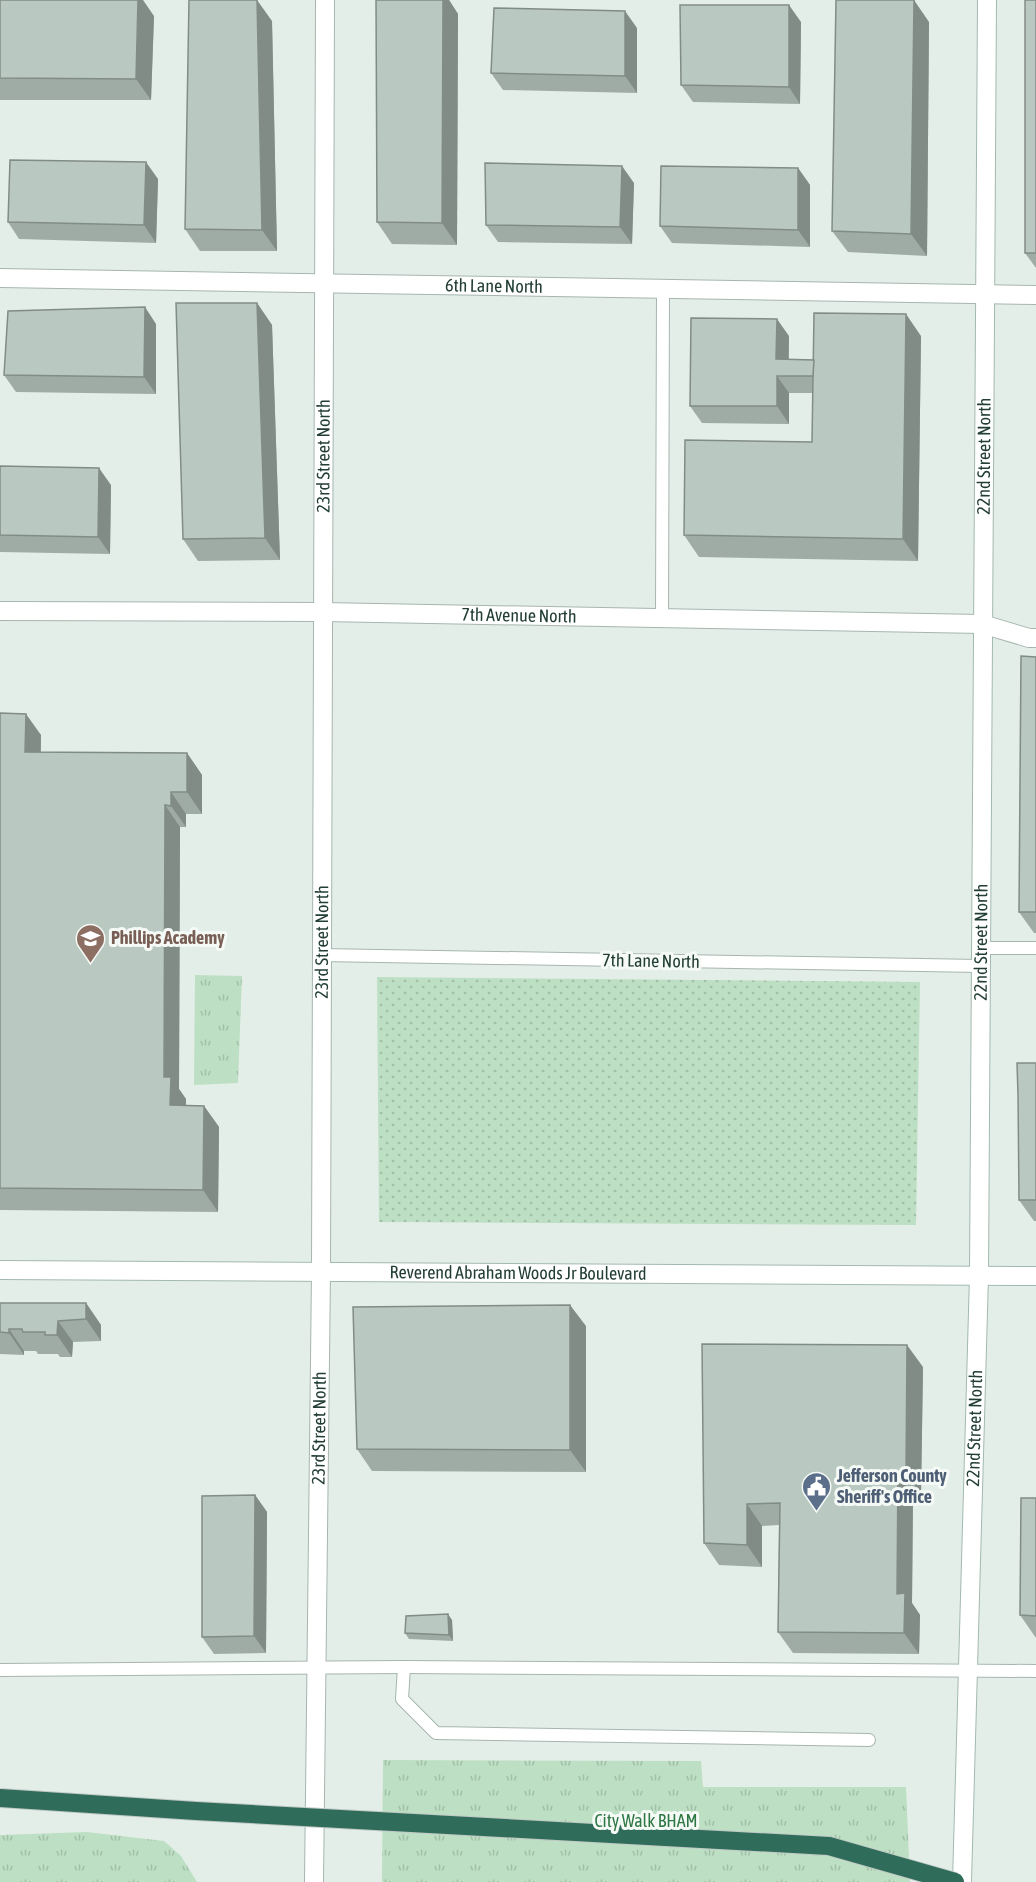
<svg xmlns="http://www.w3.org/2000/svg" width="1036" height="1882" font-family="'Asap Condensed',sans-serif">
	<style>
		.grass { fill: url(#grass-dots) }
		.park { fill: url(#park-tufts) }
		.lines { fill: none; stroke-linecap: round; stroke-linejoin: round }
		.service-casing { stroke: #a6b6af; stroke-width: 14 }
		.tertiary-casing { stroke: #a6b6af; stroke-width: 20 }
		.secondary-casing { stroke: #a2b9af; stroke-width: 20 }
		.service { stroke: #fff; stroke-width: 12 }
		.tertiary { stroke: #fff; stroke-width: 18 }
		.secondary { stroke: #fff; stroke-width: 18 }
		.motorway-bridge-casing { stroke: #c1c9c6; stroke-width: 20; stroke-linecap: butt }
		.motorway-bridge { stroke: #2f6c5a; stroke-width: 18 }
		.wall { fill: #9faca6 }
		.shaded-wall { fill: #828c87 }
		.building { fill: #b9c8c1; stroke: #828c87; stroke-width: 1.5 }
		.labels { text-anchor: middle; stroke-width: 6; stroke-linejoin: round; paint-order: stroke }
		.street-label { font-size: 18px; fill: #233f35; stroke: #f5faf7 }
		.education-label { font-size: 18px; font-weight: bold; fill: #785e54; stroke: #f5faf7; text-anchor: start }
		.service-label { font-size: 18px; font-weight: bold; fill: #4e5e75; stroke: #f5faf7; text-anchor: start }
		.park-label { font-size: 18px; fill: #2d7743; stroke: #f5faf7 }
	</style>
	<defs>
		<pattern id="grass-dots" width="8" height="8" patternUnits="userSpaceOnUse" patternTransform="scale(1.5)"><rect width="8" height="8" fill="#bddfc3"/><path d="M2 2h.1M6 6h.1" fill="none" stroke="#a2c0a8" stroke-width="1.8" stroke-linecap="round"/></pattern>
		<pattern id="park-tufts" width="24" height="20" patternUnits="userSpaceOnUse" patternTransform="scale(1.5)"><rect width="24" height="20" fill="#bddfc3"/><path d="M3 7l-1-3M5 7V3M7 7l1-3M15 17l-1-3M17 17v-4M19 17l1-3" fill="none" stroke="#a2c0a8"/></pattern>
	</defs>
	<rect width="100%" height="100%" fill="#e4eee8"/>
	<path class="grass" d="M377 977 920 982 916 1225 379 1222Z"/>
	<g class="park">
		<path d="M195 975 242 976 238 1083 194 1085Z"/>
		<path d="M383 1760 701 1761 703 1787H906L910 1882H382Z"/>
		<path d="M87 1832 164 1841 181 1856 197 1882H0V1835Z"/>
	</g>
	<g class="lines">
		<defs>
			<g id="service">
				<path d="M662 618 663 289"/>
				<path d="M981 948H1036"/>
				<path d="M321 955 980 966"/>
				<path d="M404 1667 402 1699 436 1733 869 1740"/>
				<path d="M0 1670 404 1667 1036 1671"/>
			</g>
			<g id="tertiary">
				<path id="s1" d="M0 278 1036 295"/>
				<path id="s2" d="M0 611 323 612 982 624 1029 638H1036"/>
				<path id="s3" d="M314 1882 321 1272 325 0"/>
			</g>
			<g id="secondary">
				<path id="s4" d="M0 1270 1036 1276"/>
				<path id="s5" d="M962 1882 979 1276 987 0"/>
			</g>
		</defs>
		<use href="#service" class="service-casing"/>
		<use href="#tertiary" class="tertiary-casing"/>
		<use href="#secondary" class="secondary-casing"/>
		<use href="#service" class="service"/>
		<use href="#tertiary" class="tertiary"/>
		<use href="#secondary" class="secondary"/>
		<defs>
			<path id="motorway-bridge" d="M0 1798 196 1811 829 1846 955 1882"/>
		</defs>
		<use href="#motorway-bridge" class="motorway-bridge-casing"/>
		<use href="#motorway-bridge" class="motorway-bridge"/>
	</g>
	<g class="wall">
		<path d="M0 0 154 16 151 100H0Z"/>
		<path d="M376 0H449L458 14 457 245 392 244 377 222Z"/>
		<path d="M1036 0V268L1025 253Z"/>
		<path d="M272 21 277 251H200L185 229Z"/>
		<path d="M801 22 800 104 693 102 681 85Z"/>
		<path d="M929 22 927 256 848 252 832 231Z"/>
		<path d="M637 28V93L503 90 491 73Z"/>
		<path d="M798 168 810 185V247L672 243 660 226Z"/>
		<path d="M158 179 156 243 19 239 8 222Z"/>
		<path d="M634 183 632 244 498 242 486 225Z"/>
		<path d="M257 303 272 325 280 560 198 561 183 539Z"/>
		<path d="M156 324V394L16 392 4 375Z"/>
		<path d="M789 336V359L814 360 921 336 918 561 699 557 684 535 812 442 813 393H789V424L702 423 690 406Z"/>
		<path d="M0 466 111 485 110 554 0 552Z"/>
		<path d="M1036 657V933H1034L1019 912Z"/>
		<path d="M0 713 41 735V752L187 753 202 775V814H186V827H180L179 1089 186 1099V1105L204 1106 219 1127 218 1212 0 1210Z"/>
		<path d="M1036 1063V1221H1034L1019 1200Z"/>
		<path d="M0 1303H86L101 1325V1341L73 1342 72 1357H60L58 1354H38L36 1351H24V1355L0 1354Z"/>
		<path d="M586 1326V1472L372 1471 357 1449Z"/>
		<path d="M702 1344 923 1367 921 1494 913 1495 912 1603 920 1615 919 1654 793 1653 778 1632 779 1525 762 1526V1567L719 1565 704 1543Z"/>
		<path d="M255 1495 267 1512 266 1653 214 1654 202 1637Z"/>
		<path d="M1020 1615 1036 1616V1638Z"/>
		<path d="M452 1620 453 1641 409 1639 405 1633Z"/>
	</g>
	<g class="shaded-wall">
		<path d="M138 0H143L154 16 151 100 136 79Z"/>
		<path d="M257 0 272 21 277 251 262 230Z"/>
		<path d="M443 0H449L458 14 457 245 442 223Z"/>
		<path d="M914 0 929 22 927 256 911 234Z"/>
		<path d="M789 5 801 22 800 104 789 87Z"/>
		<path d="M625 11 637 28V93L625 76Z"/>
		<path d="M146 162 158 179 156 243 144 225Z"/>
		<path d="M622 166 634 183 632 244 620 227Z"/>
		<path d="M798 168 810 185V247L798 230Z"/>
		<path d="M257 303 272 325 280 560 265 538Z"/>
		<path d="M145 307 156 324V394L144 377Z"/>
		<path d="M906 314 921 336 918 561 903 539Z"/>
		<path d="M777 319 789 336 788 376 776 359Z"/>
		<path d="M777 376 789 393V424L777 406Z"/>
		<path d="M99 468 111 485 110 554 98 537Z"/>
		<path d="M26 714 41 735 40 774 25 752Z"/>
		<path d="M187 753 202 775V814L187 792Z"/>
		<path d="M171 792 186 814V827L171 806Z"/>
		<path d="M165 805 180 827 179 1089 186 1099V1127L170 1105 164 1077Z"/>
		<path d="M204 1106 219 1127 218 1212 203 1190Z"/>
		<path d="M86 1303 101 1325V1341L86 1319Z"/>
		<path d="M570 1305 586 1326V1472L570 1450Z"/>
		<path d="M58 1321 73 1342 72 1357 57 1335Z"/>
		<path d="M9 1329 24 1351V1355L9 1333Z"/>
		<path d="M907 1345 923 1367 921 1494 906 1473Z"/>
		<path d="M898 1473 913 1495 912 1603 920 1615 919 1654 904 1633 897 1594Z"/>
		<path d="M255 1495 267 1512 266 1653 254 1636Z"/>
		<path d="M747 1504 762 1526V1567L747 1545Z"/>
		<path d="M448 1614 452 1620 453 1641 449 1635Z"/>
	</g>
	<g class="building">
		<path d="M0 0H138L136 79 0 78Z"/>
		<path d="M189 0H257L262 230 185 229Z"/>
		<path d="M376 0H443L442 223 377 222Z"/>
		<path d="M836 0H914L911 234 832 231Z"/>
		<rect x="1025" y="0" width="11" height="253"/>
		<path d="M680 5H789V87L681 85Z"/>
		<path d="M494 8 625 11V76L491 73Z"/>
		<path d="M10 160 146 162 144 225 8 222Z"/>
		<path d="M485 163 622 166 620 227 486 225Z"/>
		<path d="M661 166 798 168V230L660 226Z"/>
		<path d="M176 303H257L265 538 183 539Z"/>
		<path d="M145 307 144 377 4 375 8 311Z"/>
		<path d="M814 313 906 314 903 539 684 535 685 440 812 442Z"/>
		<path d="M691 318 777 319 776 359 814 360 813 376H777V406H690Z"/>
		<path d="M0 466 99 468 98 537 0 535Z"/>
		<path d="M1021 656 1036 657V912H1019Z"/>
		<path d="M0 713 26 714 25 752 187 753V792H171V806L165 805 164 1077H171L170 1105 204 1106 203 1190 0 1188Z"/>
		<path d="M1017 1063H1036V1200H1019L1018 1094Z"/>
		<path d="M0 1303H86V1319L58 1321 57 1335H45V1332H23L22 1329H9V1333L0 1332Z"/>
		<path d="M570 1305V1450L357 1449 353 1307Z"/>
		<path d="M702 1344 907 1345 906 1473H898L897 1594 905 1593 904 1633 778 1632 780 1503 747 1504V1545L704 1543Z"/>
		<path d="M255 1495 254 1636 202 1637V1496Z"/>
		<path d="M1021 1498H1036V1616L1020 1615Z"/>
		<path d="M448 1614 449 1635 405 1633 406 1616Z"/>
	</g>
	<defs>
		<symbol id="school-pin" viewBox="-11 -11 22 30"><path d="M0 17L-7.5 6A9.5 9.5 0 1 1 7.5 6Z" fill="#8d6e63" stroke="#f5faf7"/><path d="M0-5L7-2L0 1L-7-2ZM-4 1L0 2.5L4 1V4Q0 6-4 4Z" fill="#fff"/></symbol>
		<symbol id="civic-pin" viewBox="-11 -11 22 30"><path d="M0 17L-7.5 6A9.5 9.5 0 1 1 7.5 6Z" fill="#5c6f8a" stroke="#f5faf7"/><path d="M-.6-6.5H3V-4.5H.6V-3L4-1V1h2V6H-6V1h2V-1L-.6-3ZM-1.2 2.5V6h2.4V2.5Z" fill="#fff"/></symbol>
	</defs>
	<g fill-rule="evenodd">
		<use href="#school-pin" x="74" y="922" width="33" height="45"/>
		<use href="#civic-pin" x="800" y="1470" width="33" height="45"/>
	</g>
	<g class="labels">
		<g class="street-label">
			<text dy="6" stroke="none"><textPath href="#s1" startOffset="494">6th Lane North</textPath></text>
			<text dy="6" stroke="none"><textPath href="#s3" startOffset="1426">23rd Street North</textPath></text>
			<text dy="6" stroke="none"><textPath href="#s5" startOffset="1426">22nd Street North</textPath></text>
			<text dy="6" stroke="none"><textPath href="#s2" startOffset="519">7th Avenue North</textPath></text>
			<text dy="6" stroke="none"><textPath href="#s3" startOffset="940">23rd Street North</textPath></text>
			<text dy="6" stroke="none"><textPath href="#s5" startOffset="940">22nd Street North</textPath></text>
			<text transform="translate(651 961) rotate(1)" y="6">7th Lane North</text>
			<text dy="6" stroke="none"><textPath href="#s4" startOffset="518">Reverend Abraham Woods Jr Boulevard</textPath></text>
			<text dy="6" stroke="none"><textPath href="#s3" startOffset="454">23rd Street North</textPath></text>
			<text dy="6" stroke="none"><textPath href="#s5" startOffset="454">22nd Street North</textPath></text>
		</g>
		<g class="education-label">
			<text x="111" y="944">Phillips Academy</text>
		</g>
		<g class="service-label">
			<text x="837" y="1482">Jefferson County<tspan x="837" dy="21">Sheriff's Office</tspan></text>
		</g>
		<g class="park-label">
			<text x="646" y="1827">City Walk BHAM</text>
		</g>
	</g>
</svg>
